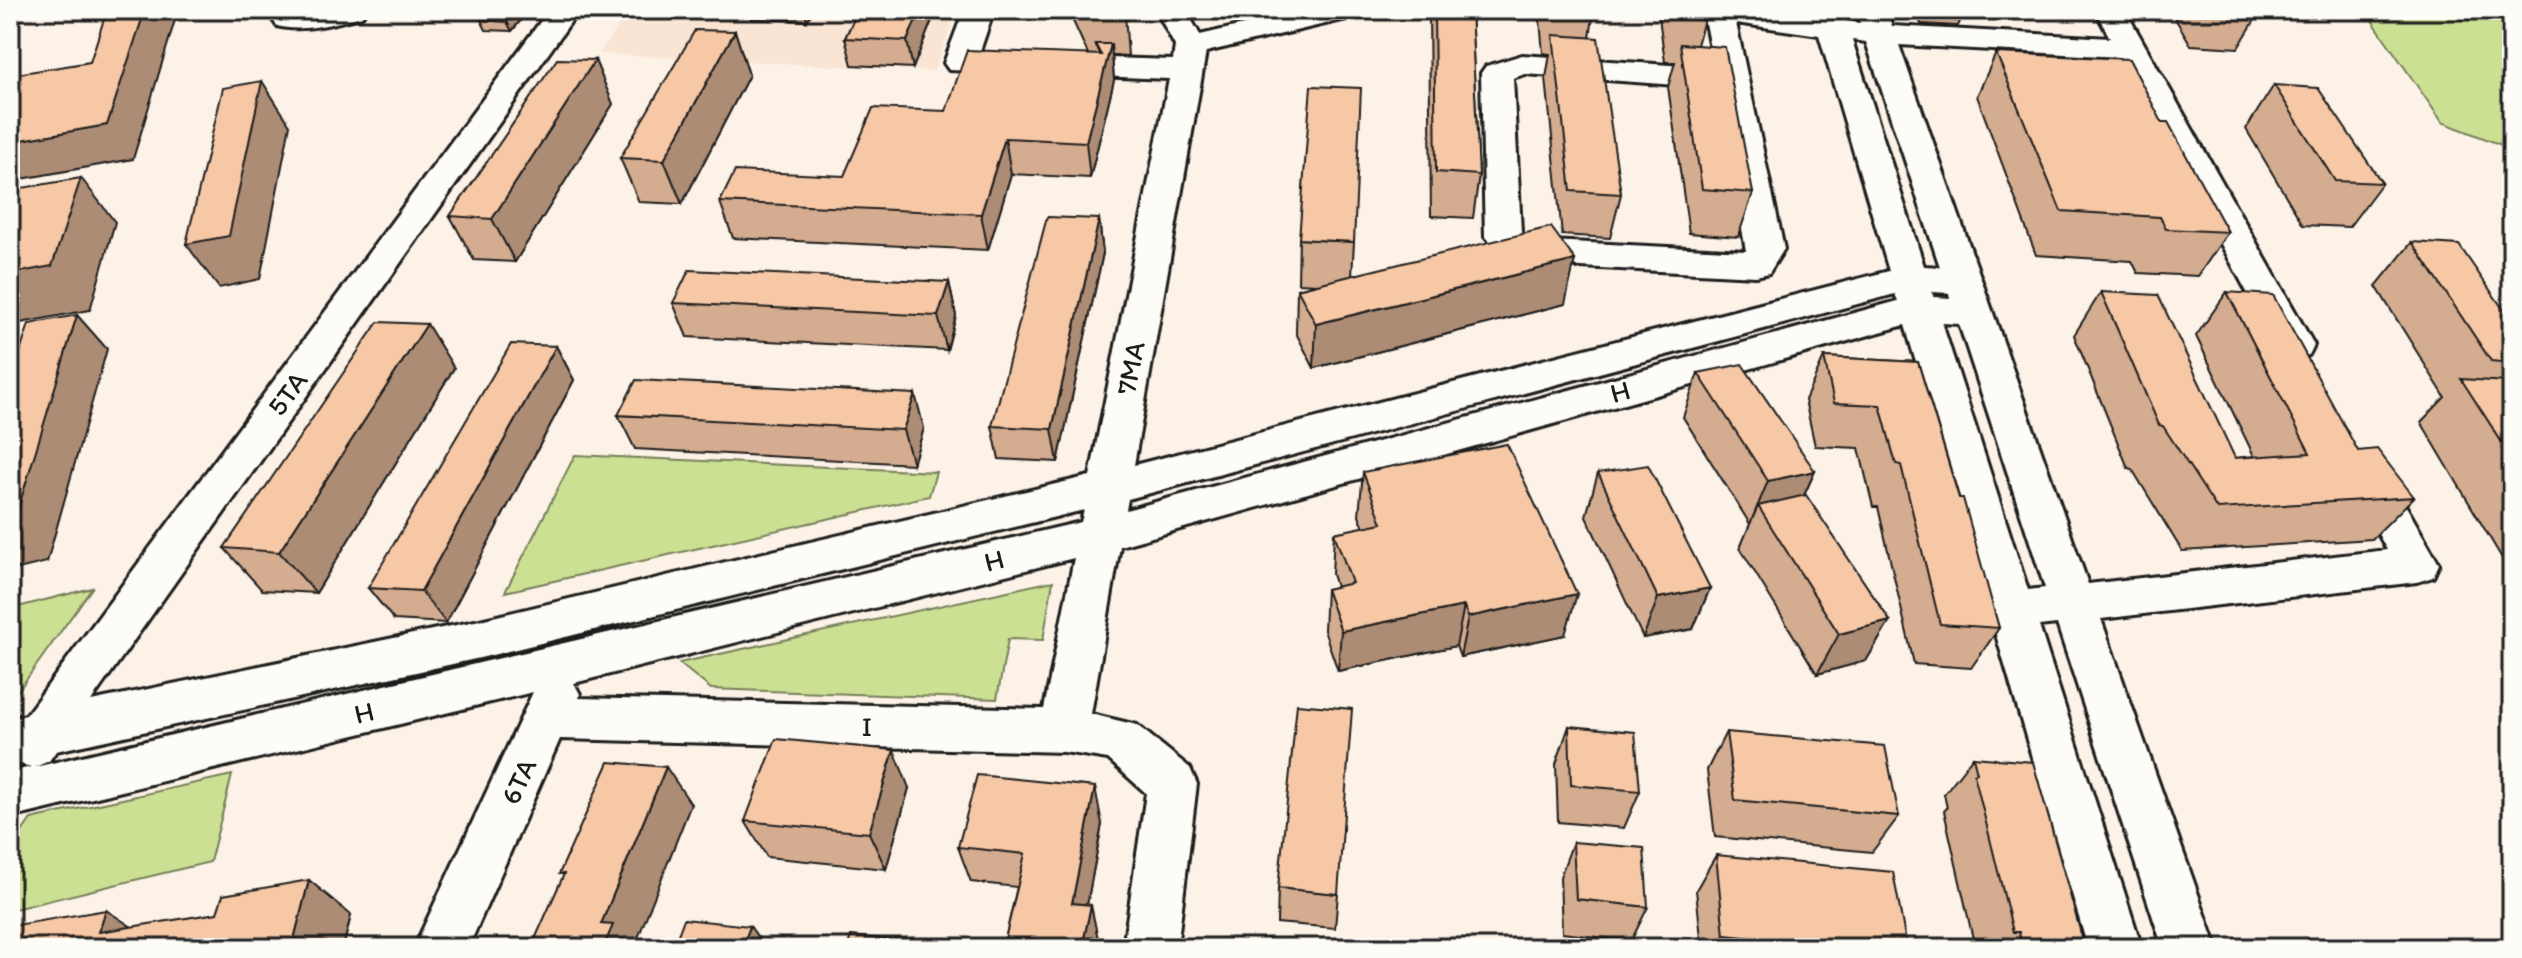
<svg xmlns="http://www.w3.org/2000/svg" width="2522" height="958" font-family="Itim,sans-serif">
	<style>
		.built { fill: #fae5d4 }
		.green { fill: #cce094; stroke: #747e58; stroke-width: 2 }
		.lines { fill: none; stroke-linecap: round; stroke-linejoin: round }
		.minor-casing { stroke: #1c1c1c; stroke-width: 6 }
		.minor { fill: #fdfcf7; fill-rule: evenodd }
		.wall { fill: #d4ac8f; stroke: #1c1c1c; stroke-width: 2 }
		.shaded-wall { fill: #ad8c74; stroke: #1c1c1c; stroke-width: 2 }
		.building { fill: #f7c8a6; stroke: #1c1c1c; stroke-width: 2 }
		.labels { text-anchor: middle; stroke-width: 6; stroke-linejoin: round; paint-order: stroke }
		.street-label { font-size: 28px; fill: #1c1c1c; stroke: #fdfcf7 }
	</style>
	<rect width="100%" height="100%" fill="#fcf2e7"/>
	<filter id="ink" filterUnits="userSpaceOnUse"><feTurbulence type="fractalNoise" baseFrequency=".0125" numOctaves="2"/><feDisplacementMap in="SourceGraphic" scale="16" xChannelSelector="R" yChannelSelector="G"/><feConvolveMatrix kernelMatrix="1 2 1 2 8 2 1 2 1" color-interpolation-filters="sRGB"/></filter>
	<g filter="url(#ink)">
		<path class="built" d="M629 10H958L934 71 599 54Z"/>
		<g class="green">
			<path d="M2365 10H2512V149L2442 122Z"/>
			<path d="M575 455 936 472 929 496 505 592Z"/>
			<path d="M1053 581 1043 640 1008 639 997 699 711 689 679 663Z"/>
			<path d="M92 588 18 691 10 692V609Z"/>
			<path d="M232 775 210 862 10 910V849L31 819Z"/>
		</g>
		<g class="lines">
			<defs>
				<g id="minor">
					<path d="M275 10H366L362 16C337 23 302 33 277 26L273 20Z"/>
					<path d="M549 10H579L91 701 480 620 1090 476 1169 79 949 70 944 63 964 10H994L979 54 1173 60 1175 46 1156 10H1186L1200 35 1308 10H1363L1359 16 1206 52 1134 465 1889 271 1819 35 1736 23 1784 249 1769 273 1756 276 1522 264 1509 261 1485 236 1481 73 1486 66 1522 55 1714 68 1704 18 1697 16 1693 10H1771L1814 16 1812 10H1842L1846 21 1860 23 1856 10H1886L1892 26 2110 38 2095 10H2125L2314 345 2309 355 2295 359 2281 355 2120 57 1899 45 2088 584 2387 550 2343 470 2349 459 2364 454 2379 459 2439 564 2433 577 2417 582 2101 619 2217 948H2163L2057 624 2039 626 2142 948H2088L1905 325 1120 546 1091 714 1137 725 1190 768 1197 784 1177 948H1123L1146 793 1108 759 1064 752 560 739 468 948H414L533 692 10 818V772L31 767 10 761V719L26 715ZM1852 40 1866 42 1940 267 1924 266ZM1525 74 1717 88 1746 251 1531 240 1521 232 1513 78ZM1932 292 1949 293 1950 298 1934 297ZM1895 294 1898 301 1126 510 1128 499ZM1942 323 1959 324 2045 588 2028 590ZM1084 510 1081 522 35 767 49 761 56 751 480 658ZM1074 558 1044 709 578 698 580 694 574 683Z"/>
				</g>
			</defs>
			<use href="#minor" class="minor-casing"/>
			<use href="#minor" class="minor"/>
		</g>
		<g class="wall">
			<path d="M480 10H529L512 31 486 30 481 20Z"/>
			<path d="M749 10H813L807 21 752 19Z"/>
			<path d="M858 10H936L913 68 852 65 845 38Z"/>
			<path d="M1068 10H1123L1125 13 1128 56 1112 55 1114 80 1090 178 1011 174 988 250 733 238 720 202 844 176 946 111 1088 54Z"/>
			<path d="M1429 10H1471L1479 175 1473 218 1431 216Z"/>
			<path d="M1541 10H1594L1590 38 1621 194 1610 238 1562 235 1546 78 1550 54 1543 53 1540 20Z"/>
			<path d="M1658 10H1702L1704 20 1697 45 1753 193 1738 237 1689 233 1668 87 1675 62H1665Z"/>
			<path d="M1916 10H1965L1958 26 1921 24Z"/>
			<path d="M2170 10H2261L2238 48 2191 45Z"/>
			<path d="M735 31 749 75 682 204 639 202 620 158Z"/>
			<path d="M1996 53 2162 122 2228 232 2198 276 2138 273 2132 261 2036 255 1977 96Z"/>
			<path d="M2274 85 2382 183 2349 227 2303 225 2246 129Z"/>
			<path d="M613 104 515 262 474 260 450 216Z"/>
			<path d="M1099 219 1103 253 1058 462 999 459 992 426Z"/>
			<path d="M1299 239 1354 242 1352 276 1565 304 1314 368 1296 333 1297 289 1317 284 1298 283Z"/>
			<path d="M2412 242 2512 322V565H2506L2421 422 2445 397 2376 286Z"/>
			<path d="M949 282 956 316 947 350 687 337 673 303Z"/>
			<path d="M2101 292 2235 458 2254 456 2196 336 2227 292 2358 451 2414 497 2372 539 2182 551 2132 469 2128 468 2074 335Z"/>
			<path d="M556 346 574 380 446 623 394 620 368 588Z"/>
			<path d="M1824 357 1918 362 1999 628 1971 668 1914 664 1878 507H1873L1859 448 1815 446 1805 400Z"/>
			<path d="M454 368 316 593 262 590 224 548Z"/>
			<path d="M1698 373 1815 471 1804 495 1890 621 1866 661 1817 674 1740 548 1750 524 1683 417Z"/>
			<path d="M618 415 924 428 913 464 635 449Z"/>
			<path d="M1363 472 1565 635 1460 657 1456 646 1338 671 1324 630 1326 589 1336 587 1332 574 1334 533 1364 527 1359 515Z"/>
			<path d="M1598 473 1710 588 1693 629 1643 638 1586 516Z"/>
			<path d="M1569 726 1640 791 1624 828 1558 822 1556 764Z"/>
			<path d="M1726 732 1899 816 1872 852 1715 837 1707 770Z"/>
			<path d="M1973 757 2085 948H1975L1944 811 1947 808 1944 794Z"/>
			<path d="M909 788 886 869 767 857 745 821Z"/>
			<path d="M1102 824 1087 904 1098 939 1096 948H1003L1017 887 971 882 958 847Z"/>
			<path d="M1573 842 1648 907 1631 941 1562 933 1560 877Z"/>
			<path d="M1716 855 1907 948H1702L1696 890Z"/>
			<path d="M1278 888 1338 894 1335 928 1277 923Z"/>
			<path d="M351 915 343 948H10Z"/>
		</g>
		<g class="shaded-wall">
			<path d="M145 10H178L133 159 10 181V142Z"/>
			<path d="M517 10H529L512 31 507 22Z"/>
			<path d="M804 10H813L807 21Z"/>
			<path d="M920 10H936L913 68 907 41Z"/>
			<path d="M735 31 749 75 682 204 664 160Z"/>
			<path d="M1111 44 1114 80 1090 178 1086 142Z"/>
			<path d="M595 60 613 104 515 262 492 219Z"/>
			<path d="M262 81 290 125 260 279 219 288 186 244Z"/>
			<path d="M1005 138 1011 174 988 250 981 214Z"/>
			<path d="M81 178 115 222 90 310 10 325V274Z"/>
			<path d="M1099 219 1103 253 1058 462 1052 429Z"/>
			<path d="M1575 260 1565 304 1314 368 1316 324Z"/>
			<path d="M949 282 956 316 947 350 938 316Z"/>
			<path d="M77 315 107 349 47 562 10 571V530Z"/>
			<path d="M427 324 454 368 316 593 279 552Z"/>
			<path d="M556 346 574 380 446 623 421 591Z"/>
			<path d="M915 394 924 428 913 464 903 430Z"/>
			<path d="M1815 471 1796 513 1758 506 1750 524 1768 481Z"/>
			<path d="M1710 588 1693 629 1643 638 1658 598Z"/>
			<path d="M1577 594 1565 635 1460 657 1468 617Z"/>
			<path d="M1464 606 1456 646 1338 671 1341 631Z"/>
			<path d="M1890 621 1866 661 1817 674 1839 634Z"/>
			<path d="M894 750 909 788 886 869 869 833Z"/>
			<path d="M666 767 691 804 634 948H603L601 924Z"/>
			<path d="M1095 787 1102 824 1081 937 1072 903Z"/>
			<path d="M309 880 351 915 343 948H300L293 943Z"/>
			<path d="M1091 905 1098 939 1096 948H1082Z"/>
			<path d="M106 910 158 944 99 932Z"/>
			<path d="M750 926 765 948H742Z"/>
		</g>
		<g class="building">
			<path d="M107 10H145L107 125 10 142V75L90 62Z"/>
			<path d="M480 10H517L507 22 481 20Z"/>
			<path d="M858 10H920L907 41 845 38Z"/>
			<path d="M1083 10H1123L1125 13 1083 11Z"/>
			<path d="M1434 10H1471L1479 175 1436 172Z"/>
			<path d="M1551 10H1594V13Z"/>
			<path d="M1674 10H1702L1704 20 1676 18Z"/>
			<path d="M695 30 735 31 664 160 620 158Z"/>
			<path d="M1553 35 1598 38 1621 194 1571 191Z"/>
			<path d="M1095 44H1111L1086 142 1005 138 981 214 720 202 735 171 844 176 873 108 946 111 967 50 1101 55Z"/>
			<path d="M1680 44 1725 47 1753 193 1702 189Z"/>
			<path d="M1996 53 2129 59 2162 122H2168L2228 232 2166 229 2160 217 2061 211Z"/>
			<path d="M557 59 595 60 492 219 450 216Z"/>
			<path d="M262 81 229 236 186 244 223 88Z"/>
			<path d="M2274 85 2318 88 2382 183 2335 181Z"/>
			<path d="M1311 86 1361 88 1354 242 1299 239Z"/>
			<path d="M81 178 52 266 10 274V190Z"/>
			<path d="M1047 217 1099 219 1052 429 992 426Z"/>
			<path d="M1551 227 1575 260 1316 324 1297 289Z"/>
			<path d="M2412 242 2459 245 2512 322V363L2491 361Z"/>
			<path d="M689 270 949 282 938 316 673 303Z"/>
			<path d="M2101 292 2158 295 2235 458 2310 453 2227 292 2273 295 2358 451 2377 449 2414 497 2217 509 2163 426 2159 425Z"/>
			<path d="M77 315 12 529 10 530V383L29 324Z"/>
			<path d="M378 322 427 324 279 552 224 548Z"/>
			<path d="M511 344 556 346 421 591 368 588Z"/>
			<path d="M1824 357 1918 362 1959 498H1963L1999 628 1940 624 1901 465 1896 464 1880 405 1834 403Z"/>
			<path d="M1742 364 1815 471 1768 481 1698 373Z"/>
			<path d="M2461 379 2507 382 2512 389V458Z"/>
			<path d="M636 380 915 394 903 430 618 415Z"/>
			<path d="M1507 444 1577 594 1468 617 1464 606 1341 631 1326 589 1352 583 1334 533 1382 523 1363 472Z"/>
			<path d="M1648 465 1710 588 1658 598 1598 473Z"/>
			<path d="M1806 495 1890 621 1839 634 1758 506Z"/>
			<path d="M1297 704 1352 709 1338 894 1278 888Z"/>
			<path d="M1569 726 1635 732 1640 791 1571 785Z"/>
			<path d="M1726 732 1885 746 1899 816 1735 800Z"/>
			<path d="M776 739 894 750 869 833 745 821Z"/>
			<path d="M1973 757 2033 762 2085 948H2022L2019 932H2013L1974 774 1977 773Z"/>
			<path d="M609 762 666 767 601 924 613 925 603 948H531L564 874H559Z"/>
			<path d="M977 775 1095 787 1072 903 1091 905 1082 948H1003L1025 854 958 847Z"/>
			<path d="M1573 842 1644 848 1648 907 1576 899Z"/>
			<path d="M1716 855 1893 872 1907 948H1852L1724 935Z"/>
			<path d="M309 880 293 943 262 948H10V926L106 910 99 932 217 913 223 895Z"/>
			<path d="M684 919 750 926 742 948H673Z"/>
			<path d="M851 936 923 943 922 948H847Z"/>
		</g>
	</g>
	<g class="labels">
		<g class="street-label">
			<text transform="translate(1130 368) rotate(-79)" y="10">7MA</text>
			<text transform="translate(1620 391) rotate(-15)" y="10">H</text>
			<text transform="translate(287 393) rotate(-54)" y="10">5TA</text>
			<text transform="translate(994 560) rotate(-14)" y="10">H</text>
			<text transform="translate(364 712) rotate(-13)" y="10">H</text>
			<text transform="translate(867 726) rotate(1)" y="10">I</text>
			<text transform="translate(518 781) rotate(-65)" y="10">6TA</text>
		</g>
	</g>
	<rect width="2522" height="958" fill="none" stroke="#fdfcf7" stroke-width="40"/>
	<rect x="20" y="20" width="2482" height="918" fill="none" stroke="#1c1c1c" stroke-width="3" filter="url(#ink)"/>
</svg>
